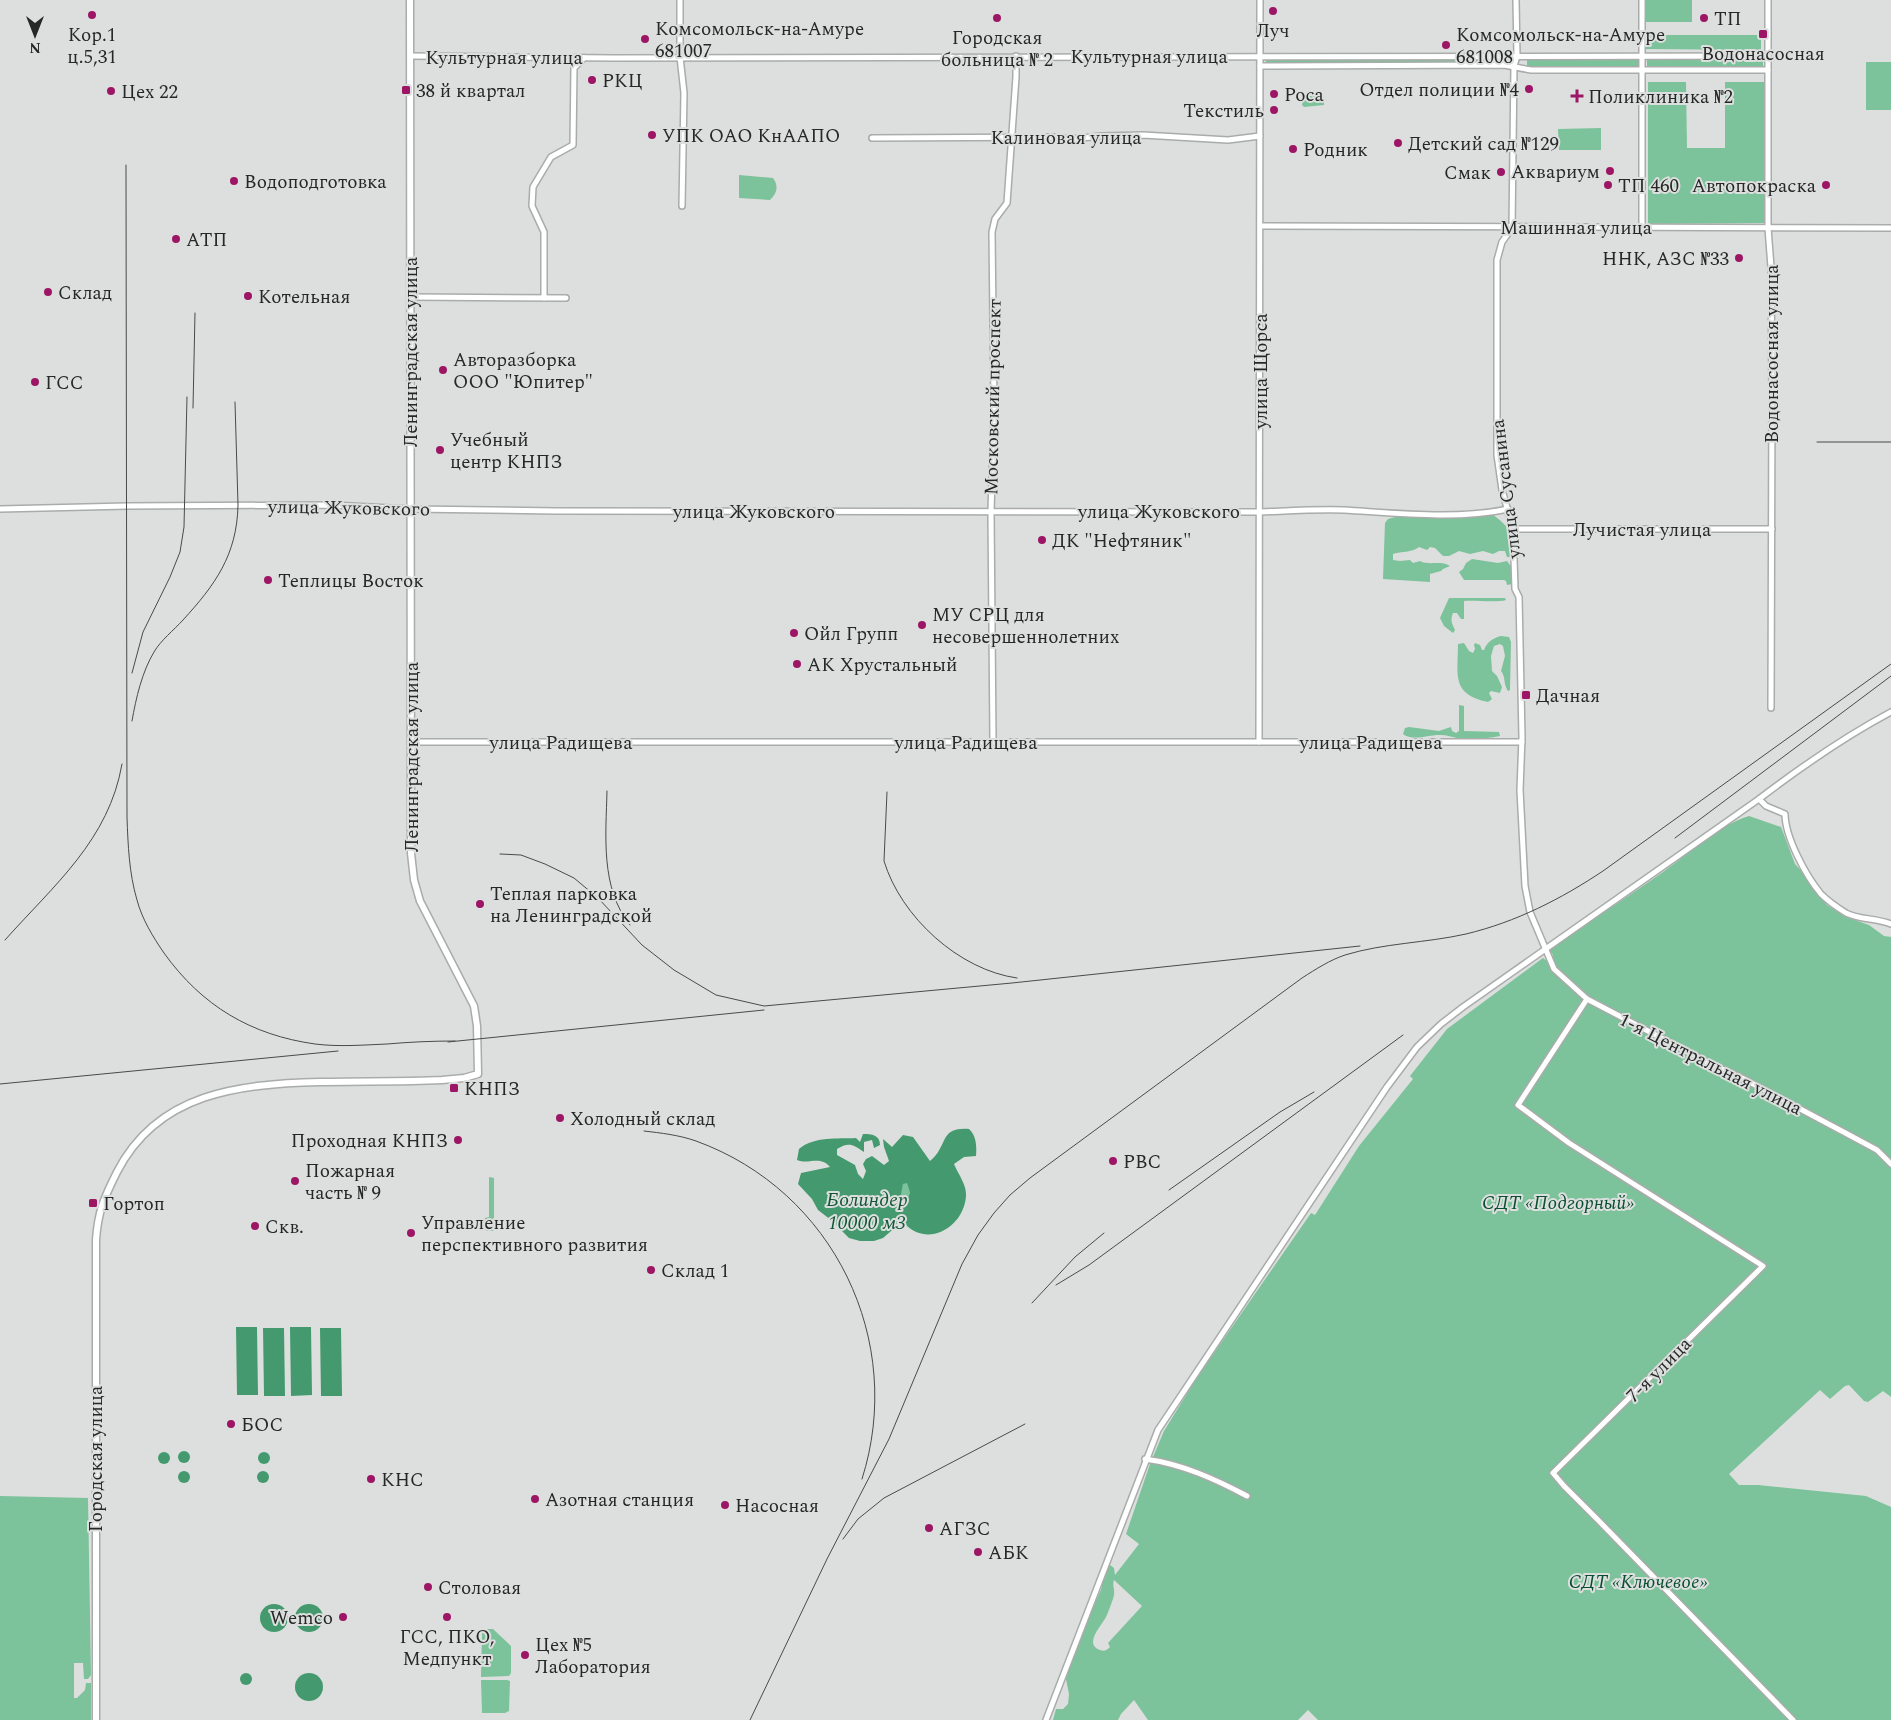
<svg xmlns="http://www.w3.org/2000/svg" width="1891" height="1720" font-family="Spectral,serif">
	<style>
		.green { fill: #7cc29a; fill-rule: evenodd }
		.water { fill: #449a6e; fill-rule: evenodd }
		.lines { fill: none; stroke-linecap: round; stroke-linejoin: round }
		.minor-casing { stroke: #a9acaa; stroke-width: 8 }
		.major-casing { stroke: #a9acaa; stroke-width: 9 }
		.minor { stroke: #fff; stroke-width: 5 }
		.major { stroke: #fff; stroke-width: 6 }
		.rail { stroke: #494b4a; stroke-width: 1 }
		.poi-dot { fill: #9d1565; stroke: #dcdfdd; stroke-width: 2 }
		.labels { text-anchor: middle; stroke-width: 4; stroke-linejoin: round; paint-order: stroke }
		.poi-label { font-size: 19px; fill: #262827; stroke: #dcdfdd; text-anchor: start }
		.street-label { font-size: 19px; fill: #262827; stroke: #dcdfdd }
		.park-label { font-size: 19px; font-style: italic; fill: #084e30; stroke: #dcdfdd }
		.water-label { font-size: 20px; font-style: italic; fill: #135536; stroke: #dcdfdd }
	</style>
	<rect width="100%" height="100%" fill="#dcdfdd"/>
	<g class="green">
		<rect x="1645" y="0" width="47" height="22"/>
		<path d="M1645 35H1761V50L1645 49Z"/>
		<path d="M1266 58H1511L1513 61 1511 63H1266Z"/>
		<path d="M1527 59 1638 60V67L1527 66Z"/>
		<rect x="1647" y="60" width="116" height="7"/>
		<rect x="1866" y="62" width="25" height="48"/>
		<path d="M1648 82H1686L1687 148H1725V82H1764V223L1648 224Z"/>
		<path d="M1304 96H1322L1324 98V105L1304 107 1302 105Z"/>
		<path d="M1601 128V150H1559L1558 129Z"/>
		<path d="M739 175 773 178C779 186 777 194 770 200L739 198Z"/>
		<path d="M1493 515C1517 532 1507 534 1511 556L1509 557H1507L1505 551H1499L1493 554 1483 551 1470 554 1459 551 1449 556H1443L1435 548 1430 547 1427 550 1419 547C1411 553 1402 551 1393 554V560L1400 561 1410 560 1413 563 1420 561C1429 566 1441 560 1450 566L1443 569 1441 571 1430 574V582L1383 579 1385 523 1388 519 1399 516 1414 518Z"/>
		<path d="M1472 559 1498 563 1507 561 1512 568V584L1507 585 1506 581 1504 580H1464L1459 572 1463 569 1466 563Z"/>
		<path d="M1449 598H1505L1506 600C1496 603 1475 600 1464 601V619H1461L1457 613H1453C1450 620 1452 624 1455 630L1453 633 1444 626 1440 618Z"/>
		<path d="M1501 636 1509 637 1511 642 1510 690 1508 691C1503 684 1506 677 1501 671L1505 656 1503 646 1500 644 1494 646 1491 656 1492 671 1497 676 1502 687 1500 693 1491 691 1489 693 1492 699 1488 702C1451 694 1458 676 1458 644L1464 643 1469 651 1473 653 1475 649 1474 645 1475 643 1480 645 1482 650H1484C1487 642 1493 638 1501 636Z"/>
		<path d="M1459 705 1464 706V731L1499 732 1500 736C1486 739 1471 739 1457 738 1452 737 1447 735 1441 735 1430 734 1413 742 1403 734L1405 728 1409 727 1439 731 1451 727 1452 731 1456 733 1459 731Z"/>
		<path d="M1749 816 1781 827 1795 864 1807 877 1827 905 1846 917 1869 925 1884 936 1891 937V1397L1883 1391 1868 1402 1864 1401 1849 1385 1845 1386 1830 1399 1820 1390 1729 1474 1739 1485H1758L1866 1496 1891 1507V1720H1318L1308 1710 1298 1720H1148L1134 1700 1121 1714 1118 1720H1053L1056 1709H1063L1068 1704 1069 1694 1066 1679 1073 1654 1081 1640 1084 1627 1101 1590 1105 1571 1110 1565 1114 1568 1115 1575 1139 1544 1126 1534 1150 1464 1164 1431 1196 1379 1311 1213 1315 1215 1359 1146 1413 1079 1410 1076 1447 1029 1543 958 1547 961 1553 955 1549 950C1586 923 1625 899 1663 872 1690 853 1717 826 1749 816ZM1114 1580 1142 1606 1108 1643 1110 1647C1107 1650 1104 1652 1100 1650 1083 1644 1102 1625 1106 1617 1107 1616 1114 1597 1114 1595 1115 1590 1112 1585 1114 1580Z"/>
		<path d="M489 1177 494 1178V1231H487L485 1229V1218L489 1217Z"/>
		<path d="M907 1182 910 1193 907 1199 903 1198 900 1194 903 1184Z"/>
		<path d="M0 1496 88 1498 91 1675 88 1679H84L83 1663H74V1698H77L85 1690 86 1683H91V1720H0Z"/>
		<path d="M484 1629H493L511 1646V1673L509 1676 481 1677 482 1632Z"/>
		<path d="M481 1680H507L510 1681 509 1711 505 1713H482Z"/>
	</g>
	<g class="water">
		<path d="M969 1129C976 1135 977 1146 976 1156L964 1157 954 1164C958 1174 967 1185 966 1196 964 1227 928 1248 905 1224L898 1225 883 1238 874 1241H860L849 1238 831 1220 818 1210 812 1199 798 1184 801 1173 830 1167C820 1155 809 1165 797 1160L799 1149C814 1136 838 1139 856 1138L860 1142 863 1134C872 1134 880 1135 880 1145L874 1148 872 1140 864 1142V1152C853 1144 848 1142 837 1149V1155L855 1165 858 1174 863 1179 866 1171 863 1164 866 1159 872 1156 884 1165 889 1161 884 1147 883 1139 892 1147 903 1135 913 1137 930 1161C949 1146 938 1127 969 1129ZM907 1183 910 1193 907 1199 903 1198 901 1194 903 1184Z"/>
		<path d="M236 1327H257L258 1395H237Z"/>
		<path d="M290 1327H311L312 1395 291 1396Z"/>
		<path d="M263 1328H284L285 1396H264Z"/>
		<path d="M320 1328H341L342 1396H321Z"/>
		<circle cx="184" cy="1457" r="6"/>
		<circle cx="264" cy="1458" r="6"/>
		<circle cx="164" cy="1458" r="6"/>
		<circle cx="184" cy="1477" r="6"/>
		<circle cx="263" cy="1477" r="6"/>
		<circle cx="309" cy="1618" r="14"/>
		<circle cx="274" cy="1618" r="14"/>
		<circle cx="246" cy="1679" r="6"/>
		<circle cx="309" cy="1687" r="14"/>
	</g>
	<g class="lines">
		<defs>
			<g id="minor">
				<path d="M680 0V57L684 93 682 206"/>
				<path d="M1516 0 1517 56 1514 66 1512 228 1502 242 1497 260V455L1502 490 1513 529 1515 589 1519 597 1522 737 1520 790 1525 886 1530 912 1554 969 1587 999 1709 1063 1744 1079 1851 1136 1877 1150 1891 1164"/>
				<path d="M1642 0V226"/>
				<path d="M1768 0V228L1771 267 1772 395 1771 708"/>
				<path d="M410 56 613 58 1768 56"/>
				<path d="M1260 66 1504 65 1531 70H1768"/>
				<path d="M872 138 1053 137 1070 139 1102 136 1143 135 1228 140 1260 136"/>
				<path d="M1260 226 1891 228"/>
				<path d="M410 297 566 298"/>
				<path d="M544 298V232L532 206 533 187 551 157 573 145 574 68 584 58"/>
				<path d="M0 509 127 506 332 505 410 509 556 511 1260 512C1287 511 1316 509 1344 510 1395 513 1458 520 1508 509"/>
				<path d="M1513 529H1772"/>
				<path d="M411 742H1522"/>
				<path d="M993 742 991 512 994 408 992 232 995 219 1007 203 1016 77V56"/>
				<path d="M1259 742 1260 0"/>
				<path d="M1759 799 1766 806 1785 814C1785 837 1806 876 1821 894 1828 901 1838 908 1846 913 1860 920 1876 918 1891 924"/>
				<path d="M1587 999 1518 1105 1569 1143 1763 1266 1553 1473 1564 1486 1597 1519 1793 1720"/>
				<path d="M1145 1459C1182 1464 1215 1479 1247 1496"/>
				<path d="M1046 1720 1158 1430 1387 1087 1417 1047 1441 1024 1463 1007 1759 799C1801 767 1844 737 1891 712"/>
			</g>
			<path id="major" d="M96 1720V1240C98 1211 104 1198 117 1172 158 1092 240 1084 320 1082 361 1081 401 1082 442 1080L464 1078 478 1074 477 1026 474 1006 420 901 414 880 411 853 410 0"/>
		</defs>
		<use href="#minor" class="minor-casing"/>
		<use href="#major" class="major-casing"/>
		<use href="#minor" class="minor"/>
		<use href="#major" class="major"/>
		<g class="rail">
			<path d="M126 165 127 817C128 845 129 873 137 900 142 919 153 937 164 953 202 1006 251 1035 315 1044 339 1047 363 1045 387 1044 410 1042 432 1041 455 1041"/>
			<path d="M193 408 195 313"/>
			<path d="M1817 442H1891"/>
			<path d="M132 673 143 632 170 577 180 552 184 527 187 397"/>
			<path d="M132 721C136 698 142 672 154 652 161 640 174 630 183 620 215 585 237 555 238 505L235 402"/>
			<path d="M607 791C606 835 600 888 630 925"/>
			<path d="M887 792 884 861C901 917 959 970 1017 978"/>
			<path d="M1675 838 1891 676"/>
			<path d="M500 854 521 855 545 864 574 878 598 898 642 945 674 970 716 995 764 1006 1012 983 1360 946"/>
			<path d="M5 940C54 885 109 840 122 764"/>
			<path d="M448 1042 764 1010"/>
			<path d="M0 1084 338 1051"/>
			<path d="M644 1131C661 1133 679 1135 696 1141 834 1191 906 1341 862 1479"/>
			<path d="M1169 1190 1280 1112 1314 1092"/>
			<path d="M1056 1285 1089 1265 1403 1035"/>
			<path d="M1032 1303 1075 1257 1104 1233"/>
			<path d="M843 1539 858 1519 884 1498 1025 1424"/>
			<path d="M750 1720 827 1559 889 1439 962 1264 978 1235 994 1213 1010 1195 1030 1178 1302 978C1316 969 1330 960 1345 955 1384 943 1426 943 1466 934 1516 922 1561 899 1603 871L1891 664"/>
		</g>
	</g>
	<g class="poi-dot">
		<circle cx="1273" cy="11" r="5"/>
		<circle cx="92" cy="15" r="5"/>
		<circle cx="997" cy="18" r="5"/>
		<circle cx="1704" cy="18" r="5"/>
		<rect x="1758" y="29" width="10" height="10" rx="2.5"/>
		<circle cx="645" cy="39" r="5"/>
		<circle cx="1446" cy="45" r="5"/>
		<circle cx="592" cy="80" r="5"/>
		<circle cx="1529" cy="89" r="5"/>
		<rect x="401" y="85" width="10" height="10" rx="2.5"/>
		<circle cx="111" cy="91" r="5"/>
		<circle cx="1274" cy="94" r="5"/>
		<path d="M1574.5 88.5h5v5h5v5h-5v5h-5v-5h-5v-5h5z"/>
		<circle cx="1274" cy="110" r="5"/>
		<circle cx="652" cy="135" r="5"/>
		<circle cx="1398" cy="143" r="5"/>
		<circle cx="1293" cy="149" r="5"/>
		<circle cx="1610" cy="171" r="5"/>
		<circle cx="1501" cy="172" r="5"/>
		<circle cx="234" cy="181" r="5"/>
		<circle cx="1608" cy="185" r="5"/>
		<circle cx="1826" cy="185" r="5"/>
		<circle cx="176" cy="239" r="5"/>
		<circle cx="1739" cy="258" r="5"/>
		<circle cx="48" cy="292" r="5"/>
		<circle cx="248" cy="296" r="5"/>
		<circle cx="443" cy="370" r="5"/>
		<circle cx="35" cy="382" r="5"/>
		<circle cx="440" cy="450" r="5"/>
		<circle cx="1042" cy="540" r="5"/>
		<circle cx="268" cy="580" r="5"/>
		<circle cx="922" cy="625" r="5"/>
		<circle cx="794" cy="633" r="5"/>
		<circle cx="797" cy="664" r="5"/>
		<rect x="1521" y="690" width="10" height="10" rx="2.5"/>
		<circle cx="480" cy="904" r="5"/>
		<rect x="449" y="1083" width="10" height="10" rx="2.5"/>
		<circle cx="560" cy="1118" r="5"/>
		<circle cx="458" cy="1140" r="5"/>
		<circle cx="1113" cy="1161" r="5"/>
		<circle cx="295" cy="1181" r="5"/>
		<rect x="88" y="1198" width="10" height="10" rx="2.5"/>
		<circle cx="255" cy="1226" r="5"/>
		<circle cx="411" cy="1233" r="5"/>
		<circle cx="651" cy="1270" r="5"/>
		<circle cx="231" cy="1424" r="5"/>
		<circle cx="371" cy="1479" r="5"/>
		<circle cx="535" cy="1499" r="5"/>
		<circle cx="725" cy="1505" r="5"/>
		<circle cx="929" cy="1528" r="5"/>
		<circle cx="978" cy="1552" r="5"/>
		<circle cx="428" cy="1587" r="5"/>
		<circle cx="343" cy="1617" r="5"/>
		<circle cx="447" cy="1617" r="5"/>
		<circle cx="525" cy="1655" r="5"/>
	</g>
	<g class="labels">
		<g class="poi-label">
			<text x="1714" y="25">ТП</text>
			<text x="655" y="35">Комсомольск-на-Амуре<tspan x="655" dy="22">681007</tspan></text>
			<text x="1273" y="37" text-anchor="middle">Луч</text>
			<text x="92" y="41" text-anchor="middle">Кор.1<tspan x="92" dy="22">ц.5,31</tspan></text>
			<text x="1456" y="41">Комсомольск-на-Амуре<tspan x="1456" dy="22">681008</tspan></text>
			<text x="997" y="44" text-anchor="middle">Городская<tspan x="997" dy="22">больница № 2</tspan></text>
			<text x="1763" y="60" text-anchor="middle">Водонасосная</text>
			<text x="602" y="87">РКЦ</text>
			<text x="1519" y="96" text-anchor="end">Отдел полиции №4</text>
			<text x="416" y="97">38 й квартал</text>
			<text x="121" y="98">Цех 22</text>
			<text x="1284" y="101">Роса</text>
			<text x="1588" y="103">Поликлиника №2</text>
			<text x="1264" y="117" text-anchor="end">Текстиль</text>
			<text x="662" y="142">УПК ОАО КнААПО</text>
			<text x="1408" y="150">Детский сад №129</text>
			<text x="1303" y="156">Родник</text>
			<text x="1600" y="178" text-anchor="end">Аквариум</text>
			<text x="1491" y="179" text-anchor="end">Смак</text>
			<text x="244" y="188">Водоподготовка</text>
			<text x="1618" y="192">ТП 460</text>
			<text x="1816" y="192" text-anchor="end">Автопокраска</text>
			<text x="186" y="246">АТП</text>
			<text x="1729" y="265" text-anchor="end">ННК, АЗС №33</text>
			<text x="58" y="299">Склад</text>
			<text x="258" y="303">Котельная</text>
			<text x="453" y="366">Авторазборка<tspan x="453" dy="22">ООО "Юпитер"</tspan></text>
			<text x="45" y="389">ГСС</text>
			<text x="450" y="446">Учебный<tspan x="450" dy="22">центр КНПЗ</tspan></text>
			<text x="1052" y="547">ДК "Нефтяник"</text>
			<text x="278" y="587">Теплицы Восток</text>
			<text x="932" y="621">МУ СРЦ для<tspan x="932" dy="22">несовершеннолетних</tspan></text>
			<text x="804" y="640">Ойл Групп</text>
			<text x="807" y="671">АК Хрустальный</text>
			<text x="1536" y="702">Дачная</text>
			<text x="490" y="900">Теплая парковка<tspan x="490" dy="22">на Ленинградской</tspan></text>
			<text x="464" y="1095">КНПЗ</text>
			<text x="570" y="1125">Холодный склад</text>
			<text x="448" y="1147" text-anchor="end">Проходная КНПЗ</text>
			<text x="1123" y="1168">РВС</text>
			<text x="305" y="1177">Пожарная<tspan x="305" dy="22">часть № 9</tspan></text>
			<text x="103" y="1210">Гортоп</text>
			<text x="421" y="1229">Управление<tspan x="421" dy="22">перспективного развития</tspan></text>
			<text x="265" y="1233">Скв.</text>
			<text x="661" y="1277">Склад 1</text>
			<text x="241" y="1431">БОС</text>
			<text x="381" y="1486">КНС</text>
			<text x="545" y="1506">Азотная станция</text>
			<text x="735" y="1512">Насосная</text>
			<text x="939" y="1535">АГЗС</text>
			<text x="988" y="1559">АБК</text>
			<text x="438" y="1594">Столовая</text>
			<text x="333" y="1624" text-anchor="end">Wemco</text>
			<text x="447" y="1643" text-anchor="middle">ГСС, ПКО,<tspan x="447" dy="22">Медпункт</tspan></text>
			<text x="535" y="1651">Цех №5<tspan x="535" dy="22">Лаборатория</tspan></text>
		</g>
		<g class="street-label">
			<text x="1149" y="63">Культурная улица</text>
			<text x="504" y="64">Культурная улица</text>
			<text x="1066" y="144">Калиновая улица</text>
			<text x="1576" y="234">Машинная улица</text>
			<text transform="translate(410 352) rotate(-90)" y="7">Ленинградская улица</text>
			<text transform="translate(1771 354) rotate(-90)" y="7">Водонасосная улица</text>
			<text transform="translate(1260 371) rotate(-90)" y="7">улица Щорса</text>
			<text transform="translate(992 397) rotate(-89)" y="7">Московский проспект</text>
			<text transform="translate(1505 489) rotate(-97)" y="7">улица Сусанина</text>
			<text transform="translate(349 507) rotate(1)" y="7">улица Жуковского</text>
			<text x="754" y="518">улица Жуковского</text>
			<text x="1159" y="518">улица Жуковского</text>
			<text x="1642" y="536">Лучистая улица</text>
			<text x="561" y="749">улица Радищева</text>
			<text x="966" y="749">улица Радищева</text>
			<text x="1371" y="749">улица Радищева</text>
			<text transform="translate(411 757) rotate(-90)" y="7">Ленинградская улица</text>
			<text transform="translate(1711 1063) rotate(27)" y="7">1-я Центральная улица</text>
			<text transform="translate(1658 1369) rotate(-45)" y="7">7-я улица</text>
			<text transform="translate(95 1459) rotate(-90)" y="7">Городская улица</text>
		</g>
		<g class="park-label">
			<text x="1558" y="1209">СДТ «Подгорный»</text>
			<text x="1638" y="1588">СДТ «Ключевое»</text>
		</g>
		<g class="water-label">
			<text x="867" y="1206">Болиндер<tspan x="867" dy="23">10000 м3</tspan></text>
		</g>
	</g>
	<g transform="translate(35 35) rotate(180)" stroke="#dcdfdd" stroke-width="4" paint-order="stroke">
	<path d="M0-4L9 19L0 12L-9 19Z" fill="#262827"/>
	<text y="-8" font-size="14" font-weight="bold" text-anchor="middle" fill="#262827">N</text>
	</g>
</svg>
